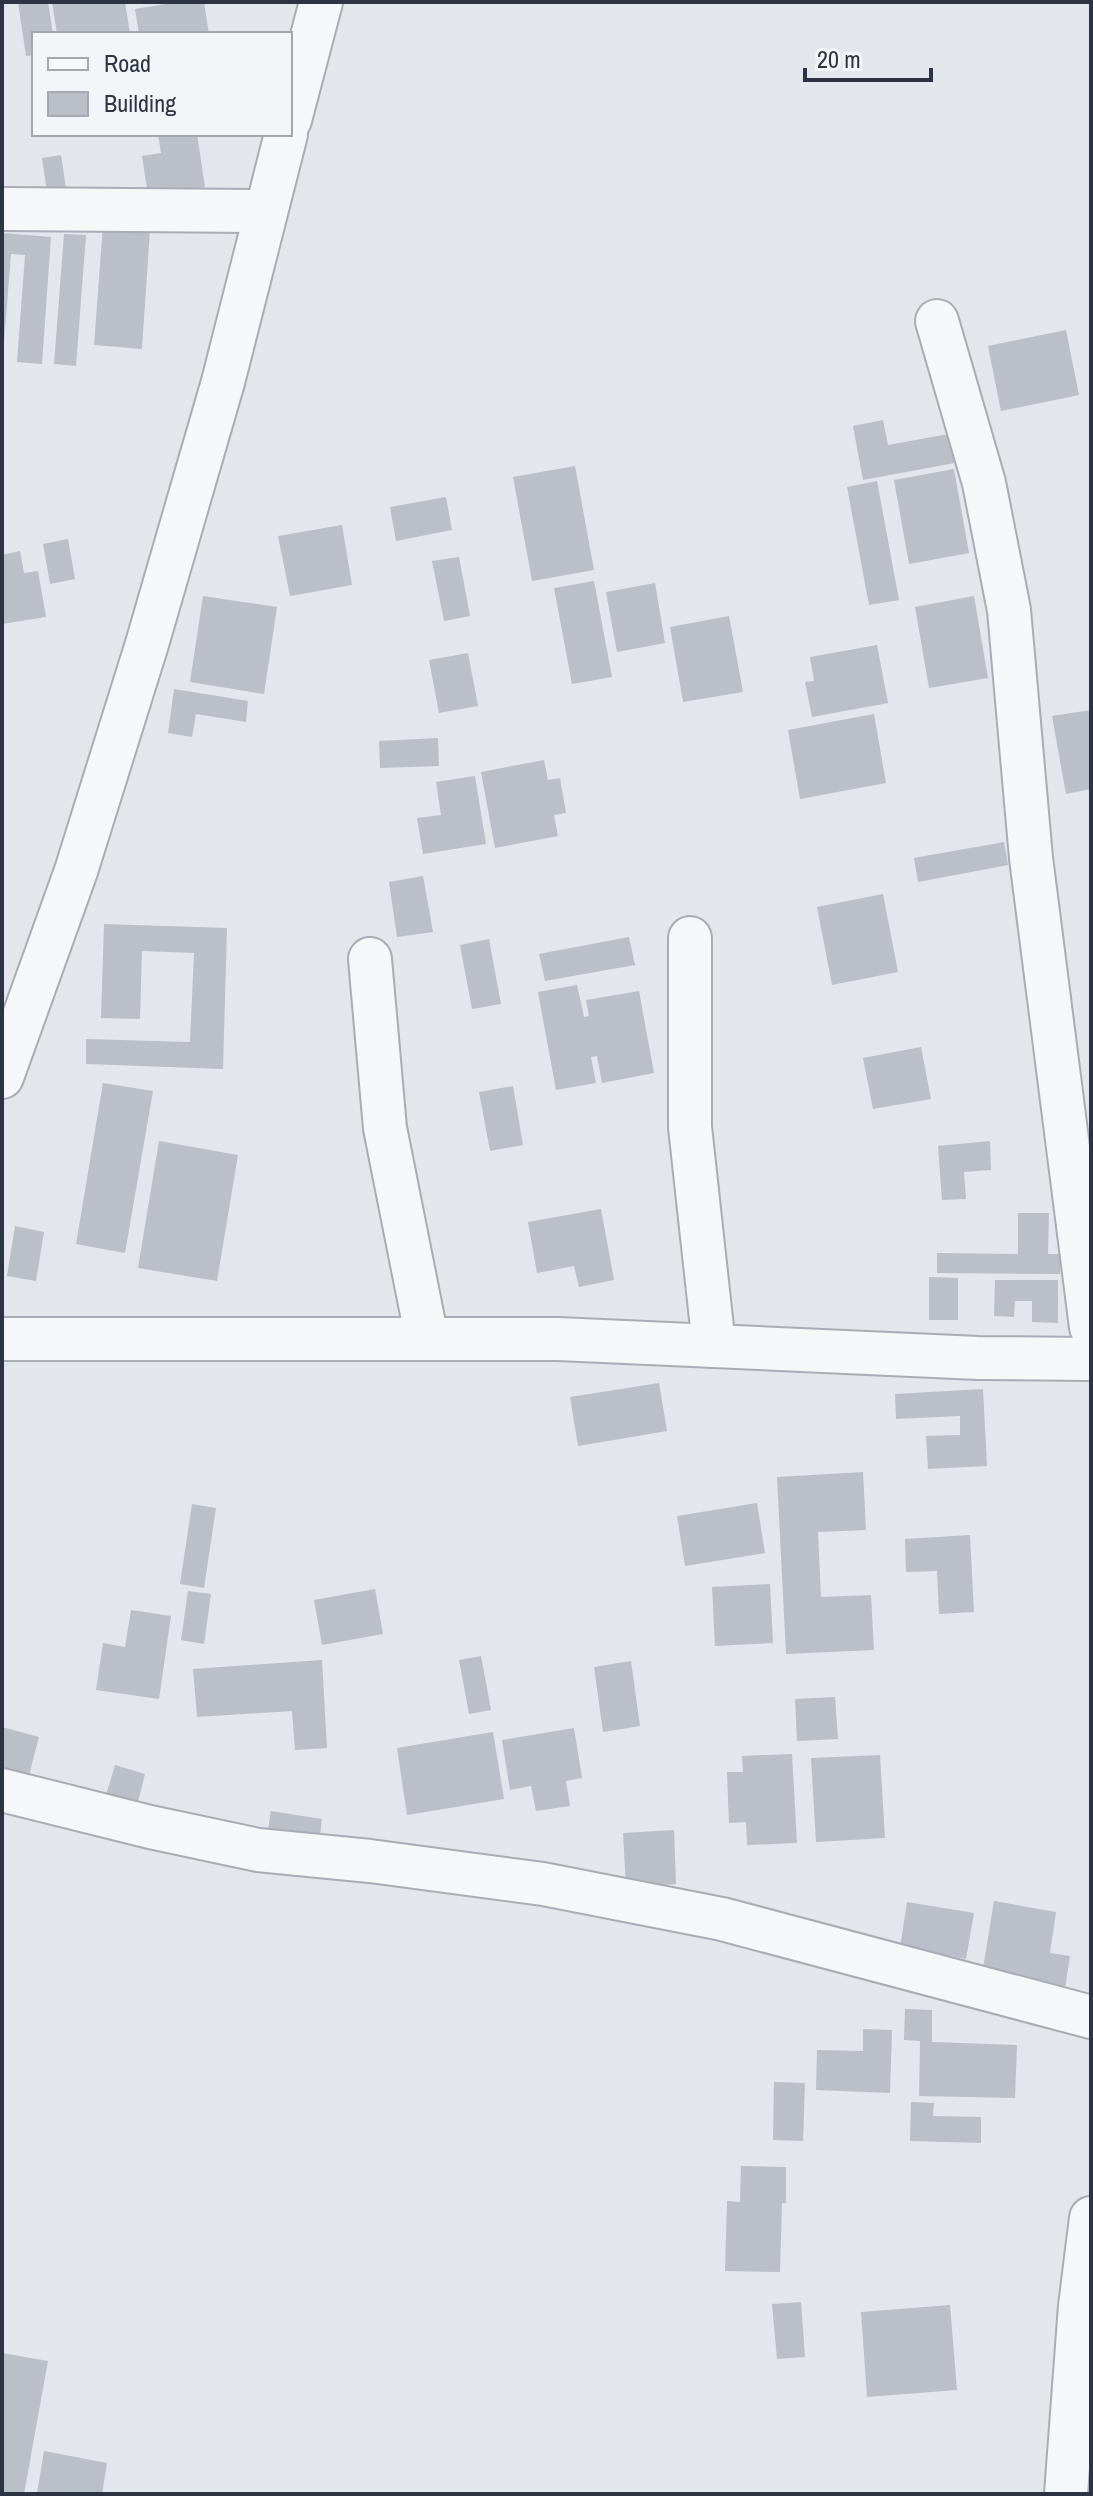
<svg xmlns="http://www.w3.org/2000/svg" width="1093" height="2496" font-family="'Archivo Narrow',sans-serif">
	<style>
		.building { fill: #bbbfc7 }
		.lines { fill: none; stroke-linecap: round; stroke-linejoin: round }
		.street-casing { stroke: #a8adb5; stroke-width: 46 }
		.street { stroke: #f6f7f9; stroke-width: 42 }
	</style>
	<rect width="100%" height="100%" fill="#e3e6eb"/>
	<g class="building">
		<path d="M18 2H48L53 34H34V55L26 56Z"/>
		<path d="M52 2H125L130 34H57Z"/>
		<path d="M178 2H204L209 34H139L135 9Z"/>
		<path d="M158 134H197L205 187 148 195 142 156 161 153Z"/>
		<path d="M61 155 66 188 47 192 42 158Z"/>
		<path d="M103 225 150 229 142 349 94 345Z"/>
		<path d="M2 233 51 237 42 364 17 362 25 255 11 254 4 342H2Z"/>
		<path d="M64 234 86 235 76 366 54 364Z"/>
		<path d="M1066 330 1079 395 1001 411 988 346Z"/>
		<path d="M883 420 888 445 954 433 960 462 863 480 853 426Z"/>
		<path d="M575 466 594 570 532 581 513 477Z"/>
		<path d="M954 469 969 553 909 564 894 480Z"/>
		<path d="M877 481 899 600 869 605 847 487Z"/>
		<path d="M446 497 452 530 396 541 390 507Z"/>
		<path d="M342 525 352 585 290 596 278 536Z"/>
		<path d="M68 539 75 579 50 584 43 544Z"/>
		<path d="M20 551 24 573 38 571 46 617 2 624V555Z"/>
		<path d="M459 557 470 616 444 621 432 561Z"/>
		<path d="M594 581 612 677 572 684 554 588Z"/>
		<path d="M655 583 665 643 617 652 606 592Z"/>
		<path d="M203 596 277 607 264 694 190 682Z"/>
		<path d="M974 596 988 678 929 688 915 607Z"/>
		<path d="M729 616 743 692 683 702 670 627Z"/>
		<path d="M877 645 888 703 812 717 805 682 814 681 810 657Z"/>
		<path d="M468 653 478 706 439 713 429 660Z"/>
		<path d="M174 689 248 701 246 722 196 714 192 737 168 733Z"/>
		<path d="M1091 710V789L1066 794 1052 716Z"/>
		<path d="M874 714 886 783 800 799 788 730Z"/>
		<path d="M438 738 439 766 380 768 379 741Z"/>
		<path d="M544 760 548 780 560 778 566 813 554 815 558 836 495 848 481 772Z"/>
		<path d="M475 776 486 844 423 854 417 818 441 815 436 782Z"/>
		<path d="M1004 842 1008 865 918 882 914 858Z"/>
		<path d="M423 876 433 932 397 937 389 882Z"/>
		<path d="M883 894 898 972 832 985 817 907Z"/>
		<path d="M104 924 227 928 223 1069 86 1064V1039L190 1042 194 953 142 951 140 1019 101 1018Z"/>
		<path d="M629 937 635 965 545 981 539 954Z"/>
		<path d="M489 939 501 1004 472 1009 460 945Z"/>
		<path d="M577 985 584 1017 589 1016 586 1000 639 991 654 1073 602 1083 597 1056 591 1057 596 1083 556 1090 538 992Z"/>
		<path d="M921 1047 931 1099 873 1109 863 1058Z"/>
		<path d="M103 1083 153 1091 125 1253 76 1244Z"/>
		<path d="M513 1086 523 1145 490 1151 479 1092Z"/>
		<path d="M159 1141 238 1155 217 1281 138 1268Z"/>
		<path d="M990 1141 991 1170 964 1172 966 1199 942 1200 938 1146Z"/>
		<path d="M601 1209 614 1280 579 1287 574 1266 537 1273 528 1222Z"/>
		<path d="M1018 1213H1049L1048 1254H1060V1274L937 1273V1253L1018 1254Z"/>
		<path d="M15 1226 44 1232 36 1281 7 1276Z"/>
		<path d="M929 1277 958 1278V1320H929Z"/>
		<path d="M995 1280H1058V1323L1032 1322V1301H1015L1014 1317 994 1316Z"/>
		<path d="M659 1383 667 1431 578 1446 570 1397Z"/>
		<path d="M983 1389 987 1466 928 1469 926 1436 960 1435V1416L896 1419 895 1394Z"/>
		<path d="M863 1472 866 1530 818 1532 821 1597 871 1595 874 1650 786 1654 777 1477Z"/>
		<path d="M757 1503 765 1553 685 1566 677 1516Z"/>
		<path d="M192 1504 216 1508 204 1588 180 1584Z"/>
		<path d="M970 1535 974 1612 939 1614 937 1571 906 1572 905 1539Z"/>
		<path d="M770 1584 773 1643 715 1646 712 1587Z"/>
		<path d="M375 1589 383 1634 322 1645 314 1600Z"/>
		<path d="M188 1591 211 1594 204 1644 181 1640Z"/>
		<path d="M131 1610 171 1616 159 1699 96 1690 103 1643 125 1647Z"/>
		<path d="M481 1656 491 1710 469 1714 459 1660Z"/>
		<path d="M322 1660 327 1748 295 1750 292 1711 197 1717 193 1669Z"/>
		<path d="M631 1661 640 1726 603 1732 594 1667Z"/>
		<path d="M835 1697 838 1739 797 1741 795 1699Z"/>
		<path d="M2 1727 39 1737 28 1779 2 1772Z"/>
		<path d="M574 1728 582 1778 566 1781 570 1806 536 1811 531 1786 510 1790 502 1740Z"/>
		<path d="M493 1732 504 1799 407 1815 397 1748Z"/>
		<path d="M792 1754 797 1843 747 1845 746 1822 729 1823 727 1772H743L742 1756Z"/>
		<path d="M880 1755 885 1838 816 1842 811 1758Z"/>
		<path d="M115 1765 145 1774 136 1810 104 1802Z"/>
		<path d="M271 1811 322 1819 319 1843 267 1835Z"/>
		<path d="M674 1830 676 1884 626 1887 623 1833Z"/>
		<path d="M994 1901 1056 1912 1050 1953 1070 1956 1065 1988 982 1974Z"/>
		<path d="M907 1902 974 1913 966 1959 900 1948Z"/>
		<path d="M905 2009 932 2010V2042L1017 2045 1015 2098 919 2096 920 2041 904 2040Z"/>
		<path d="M863 2029 892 2030 890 2093 816 2090 817 2050 863 2051Z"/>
		<path d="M774 2082 805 2083 803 2141 773 2140Z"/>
		<path d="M911 2102 934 2103 933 2116 981 2117V2143L910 2141Z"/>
		<path d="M741 2166 786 2167V2203H782L780 2272 725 2271 727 2201 740 2202Z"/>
		<path d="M801 2302 805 2357 777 2359 772 2304Z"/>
		<path d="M950 2305 957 2390 867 2397 861 2312Z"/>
		<path d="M2 2353 48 2361 24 2494H2Z"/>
		<path d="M44 2451 107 2463 102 2494 37 2493Z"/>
	</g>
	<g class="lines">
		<defs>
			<g id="street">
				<path d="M290 120 321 2"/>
				<path d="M2 209 266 211"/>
				<path d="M937 321 984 483 1009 610 1031 858 1091 1327"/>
				<path d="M690 938V1127L714 1346"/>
				<path d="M370 959 385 1128 427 1339"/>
				<path d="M2 1077 76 871 147 644 223 382 286 134"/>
				<path d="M2 1339H558L978 1358 1091 1359"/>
				<path d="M2 1790 150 1827 258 1850 370 1861 543 1884 722 1919 1091 2017"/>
				<path d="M1066 2494 1080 2306 1091 2218"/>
			</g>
		</defs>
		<use href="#street" class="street-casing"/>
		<use href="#street" class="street"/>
	</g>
	<rect width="1093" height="2496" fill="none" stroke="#2c3342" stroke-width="8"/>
	<rect x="32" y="32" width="260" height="104" fill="#f3f5f8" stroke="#a3a7af" stroke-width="2"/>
	<rect x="48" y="58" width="40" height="12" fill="#f6f7f9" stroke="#a3a7af" stroke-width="2"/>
	<text x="104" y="72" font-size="24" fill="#2c3342">Road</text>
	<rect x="48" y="92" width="40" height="24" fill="#bbbfc7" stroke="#a3a7af" stroke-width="2"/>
	<text x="104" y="112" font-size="24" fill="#2c3342">Building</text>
	<path d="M805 68v12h126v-12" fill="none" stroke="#2c3342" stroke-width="4"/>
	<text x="817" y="68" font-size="24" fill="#2c3342" stroke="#f3f5f8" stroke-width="6" paint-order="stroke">20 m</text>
</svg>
